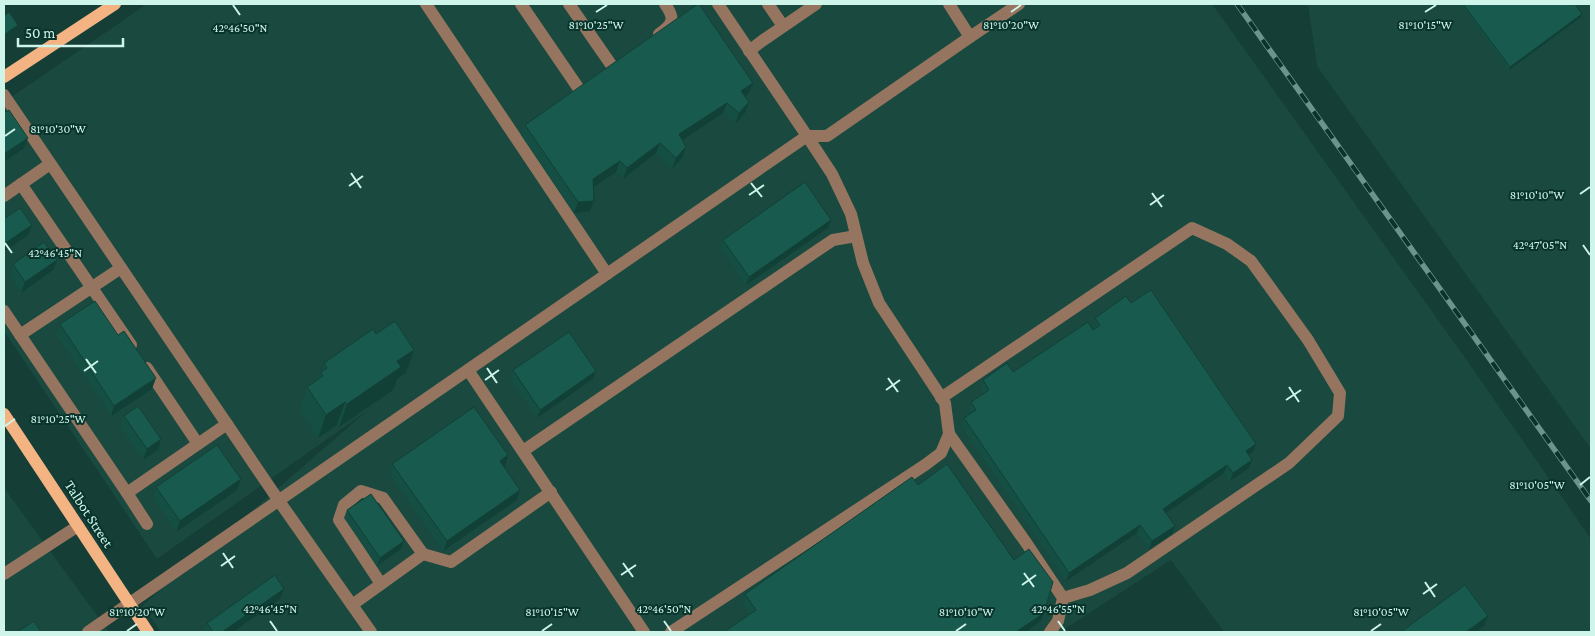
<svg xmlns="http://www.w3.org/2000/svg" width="1595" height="636" font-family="'Crimson Pro',serif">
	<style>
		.built { fill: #19493f }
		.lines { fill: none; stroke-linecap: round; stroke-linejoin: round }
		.minor { stroke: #95755f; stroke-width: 12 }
		.major { stroke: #f3b383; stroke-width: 12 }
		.rail-casing { stroke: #6d948b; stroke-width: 5.5 }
		.rail { stroke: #08342c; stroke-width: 4; stroke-dasharray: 11; stroke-linecap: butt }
		.wall { fill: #154e43 }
		.shaded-wall { fill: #114037 }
		.building { fill: #185b4e; stroke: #114037 }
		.ticks { fill: none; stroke: #cff4ea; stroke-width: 2 }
		.labels { text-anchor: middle; stroke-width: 4; stroke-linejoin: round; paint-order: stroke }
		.street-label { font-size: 15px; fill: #cff4ea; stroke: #08342c }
		.ticks-label { font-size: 12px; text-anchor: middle; fill: #cff4ea; stroke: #08342c; stroke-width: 4; stroke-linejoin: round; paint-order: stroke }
	</style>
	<rect width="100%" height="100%" fill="#153e36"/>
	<g class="built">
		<path d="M147 4H1212L1466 359 1591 539V632H1224L1171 560 1060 632H161L142 606 367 411 157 559 4 331V102Z"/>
		<path d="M1308 4H1591V449L1317 66Z"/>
		<path d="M4 488 109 632H4Z"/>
	</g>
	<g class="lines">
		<g class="minor">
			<path d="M426 4 607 274"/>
			<path d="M521 4 579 89"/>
			<path d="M569 4 612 66"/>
			<path d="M768 4 783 26"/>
			<path d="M659 34C674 24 675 18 665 4"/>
			<path d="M970 37 1019 4"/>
			<path d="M749 51 762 41 816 4"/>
			<path d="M4 95 279 501 371 632"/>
			<path d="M807 136H827L970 37 949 4"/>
			<path d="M21 184 131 345"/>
			<path d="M4 196 50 164"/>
			<path d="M4 311 127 493 227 424"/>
			<path d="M20 335 121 268"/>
			<path d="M147 368 198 444"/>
			<path d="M468 370 644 632"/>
			<path d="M941 398 1192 228 1227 244 1251 261 1308 340 1340 393 1338 416 1289 463 1127 573 1090 590 1063 598"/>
			<path d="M949 434 1027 544 1063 598 1058 621 1050 632"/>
			<path d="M523 451 821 248 833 240 856 236"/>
			<path d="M127 493 147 524"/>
			<path d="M4 574 78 526"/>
			<path d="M381 584 339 520 344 505 361 491 383 498 423 554"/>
			<path d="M352 605 423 554 451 562 551 492"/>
			<path d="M88 632 807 136 718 4"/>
			<path d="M671 632 925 465 941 453 949 434 945 403 879 303 863 263 851 214 832 174 807 136"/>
		</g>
		<g class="major">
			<path d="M4 77 115 4"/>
			<path d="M4 414 148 632"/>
		</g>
		<defs>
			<path id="rail" d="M1237 4 1591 501"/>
		</defs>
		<use href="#rail" class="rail-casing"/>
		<use href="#rail" class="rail"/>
	</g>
	<g class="wall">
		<path d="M1460 4H1575L1582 14 1581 17 1509 70Z"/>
		<path d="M753 83 749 93 745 96V113L735 124 723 113 682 140V158L672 169 656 153 623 179 616 172 593 187 594 201 590 211 574 213 521 135 525 125Z"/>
		<path d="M831 220 828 228 746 285 720 248 723 240Z"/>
		<path d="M57 260 53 270 21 293 9 275 13 264Z"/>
		<path d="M1131 303 1253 452 1248 455 1252 460 1249 468 1230 481 1224 473 1166 513 1172 534 1149 549 1137 533 1066 581 961 426 964 418 970 414 968 410 971 402 984 394 980 388 983 380 1013 372 1093 330 1094 329 1092 326 1095 318Z"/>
		<path d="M60 324 152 389 111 416 56 335Z"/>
		<path d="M324 363 406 373 397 379 393 390 339 427 337 425 318 438 299 410 307 387 318 379Z"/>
		<path d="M513 370 593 379 537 418 510 379Z"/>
		<path d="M124 416 161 439 158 450 143 460 120 426Z"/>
		<path d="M508 455 505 466 503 467 517 500 443 551 389 474 392 464Z"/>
		<path d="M918 485 1041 621 1025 632H724L750 614 742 602 745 594Z"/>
		<path d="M156 487 237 490 176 532 153 498Z"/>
		<path d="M347 510 401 549 377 566 344 518Z"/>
		<path d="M280 599 233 632H203L207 623Z"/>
	</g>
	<g class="shaded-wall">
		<path d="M1582 14 1581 17 1509 70 1510 67Z"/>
		<path d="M18 25 17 28 4 37 5 34Z"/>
		<path d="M753 83 749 93 738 102 741 91Z"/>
		<path d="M749 102 745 113 735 124 739 113Z"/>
		<path d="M727 103 723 113 675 145 679 134Z"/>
		<path d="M28 138 24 148 4 162V154Z"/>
		<path d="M660 143 656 153 623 179 627 168Z"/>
		<path d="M686 147 682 158 672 169 676 158Z"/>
		<path d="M620 161 616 172 589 190 593 179Z"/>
		<path d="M594 201 590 211 574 213 578 202Z"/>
		<path d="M831 220 828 228 746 285 749 277Z"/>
		<path d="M32 225 28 235 4 252V244Z"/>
		<path d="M57 260 53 270 21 293 25 282Z"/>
		<path d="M414 350 406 373 397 379 393 390 339 427 347 404 397 361Z"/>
		<path d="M596 371 593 379 537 418 540 410Z"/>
		<path d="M156 378 152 389 111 416 114 406Z"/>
		<path d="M345 402 337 425 318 438 326 415Z"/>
		<path d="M161 439 158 450 143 460 147 449Z"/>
		<path d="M1256 444 1253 452 1243 459 1246 451Z"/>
		<path d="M508 455 505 466 496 472 500 461Z"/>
		<path d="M1252 460 1249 468 1230 481 1233 473Z"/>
		<path d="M1227 465 1224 473 1160 517 1163 509Z"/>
		<path d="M241 479 237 490 176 532 180 521Z"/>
		<path d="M520 490 517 500 443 551 447 541Z"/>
		<path d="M1140 525 1137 533 1066 581 1069 573Z"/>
		<path d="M1175 526 1172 534 1149 549 1152 541Z"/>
		<path d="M404 541 401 549 377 566 380 558Z"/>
		<path d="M284 589 280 599 233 632H222Z"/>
		<path d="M1044 613 1041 621 1025 632H1016Z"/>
		<path d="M1488 616 1484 626 1476 632H1466Z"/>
	</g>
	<g class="building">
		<path d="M698 4H699L753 83 741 91 749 102 739 113 727 103 679 134 686 147 676 158 660 143 627 168 620 161 593 179 594 201 578 202 525 125Z"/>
		<path d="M1463 4H1575L1582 14 1510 67Z"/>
		<path d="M9 12 18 25 5 34 4 33V16Z"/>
		<path d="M9 110 28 138 4 154V113Z"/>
		<path d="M805 182 831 220 749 277 723 240Z"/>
		<path d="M20 208 32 225 4 244V219Z"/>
		<path d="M44 242 57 260 25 282 13 264Z"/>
		<path d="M1151 290 1256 444 1246 451 1252 460 1233 473 1227 465 1163 509 1175 526 1152 541 1140 525 1069 573 964 418 976 410 971 402 989 390 983 380 1007 363 1013 372 1088 322 1093 330 1100 325 1095 318 1126 296 1131 303Z"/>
		<path d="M95 301 118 335 124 331 156 378 114 406 60 324Z"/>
		<path d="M395 321 414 350 397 361 401 367 347 404 345 402 326 415 307 387 323 376 321 372 327 368 324 363 373 329 376 334Z"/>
		<path d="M569 332 596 371 540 410 513 370Z"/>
		<path d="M138 406 161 439 147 449 124 416Z"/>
		<path d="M474 407 508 455 500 461 520 490 447 541 392 464Z"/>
		<path d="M217 445 241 479 180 521 156 487Z"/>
		<path d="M947 464 1014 560 1029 549 1053 582 1044 613 1016 632H724L756 610 745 594 912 477 918 485Z"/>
		<path d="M371 494 404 541 380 558 347 510Z"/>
		<path d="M275 575 284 589 222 632H213L207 623Z"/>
		<path d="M1465 585 1488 616 1466 632H1401Z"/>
		<path d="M34 621 41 632H17Z"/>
	</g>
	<path class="ticks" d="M233 5 240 15M596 12 607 5M1011 12 1021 5M1425 12 1436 5M5 136 15 129M351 173 361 188M751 183 762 197M349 186 363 176M1152 193 1162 207M1580 194 1590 187M749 195 764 185M1150 205 1164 195M5 243 12 253M1583 245 1590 255M86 359 96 373M487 368 497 383M84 371 98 361M888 378 898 392M485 380 499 370M1289 387 1299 402M886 390 900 380M1286 400 1301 390M5 426 15 419M1580 485 1590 477M223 553 233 568M623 563 633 577M221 566 235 556M1024 573 1034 587M621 575 636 565M1425 582 1435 597M1022 585 1036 575M1423 594 1437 584M270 621 277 631M664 621 671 631M1058 621 1065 631M127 631 137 624M542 631 552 624M956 631 966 624M1371 631 1381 624"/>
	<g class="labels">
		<g class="street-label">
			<text transform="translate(89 514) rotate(57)" y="5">Talbot Street</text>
		</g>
	</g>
	<g class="ticks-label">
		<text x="1425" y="29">81°10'15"W</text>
		<text x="596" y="29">81°10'25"W</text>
		<text x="1011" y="29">81°10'20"W</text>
		<text x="240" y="32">42°46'50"N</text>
		<text x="58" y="133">81°10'30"W</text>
		<text x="1537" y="199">81°10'10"W</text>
		<text x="1540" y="249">42°47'05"N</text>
		<text x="55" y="257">42°46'45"N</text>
		<text x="58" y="423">81°10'25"W</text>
		<text x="1537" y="489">81°10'05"W</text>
		<text x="270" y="613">42°46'45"N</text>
		<text x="664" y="613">42°46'50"N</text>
		<text x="1058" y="613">42°46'55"N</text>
		<text x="137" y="616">81°10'20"W</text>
		<text x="552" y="616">81°10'15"W</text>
		<text x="966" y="616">81°10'10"W</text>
		<text x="1381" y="616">81°10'05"W</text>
	</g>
	<rect width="1595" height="636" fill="none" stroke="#cff4ea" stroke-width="10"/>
	<path d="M18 38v8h105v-8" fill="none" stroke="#cff4ea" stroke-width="2.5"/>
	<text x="25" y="38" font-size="15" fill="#cff4ea" stroke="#08342c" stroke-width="4" paint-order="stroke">50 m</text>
</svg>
